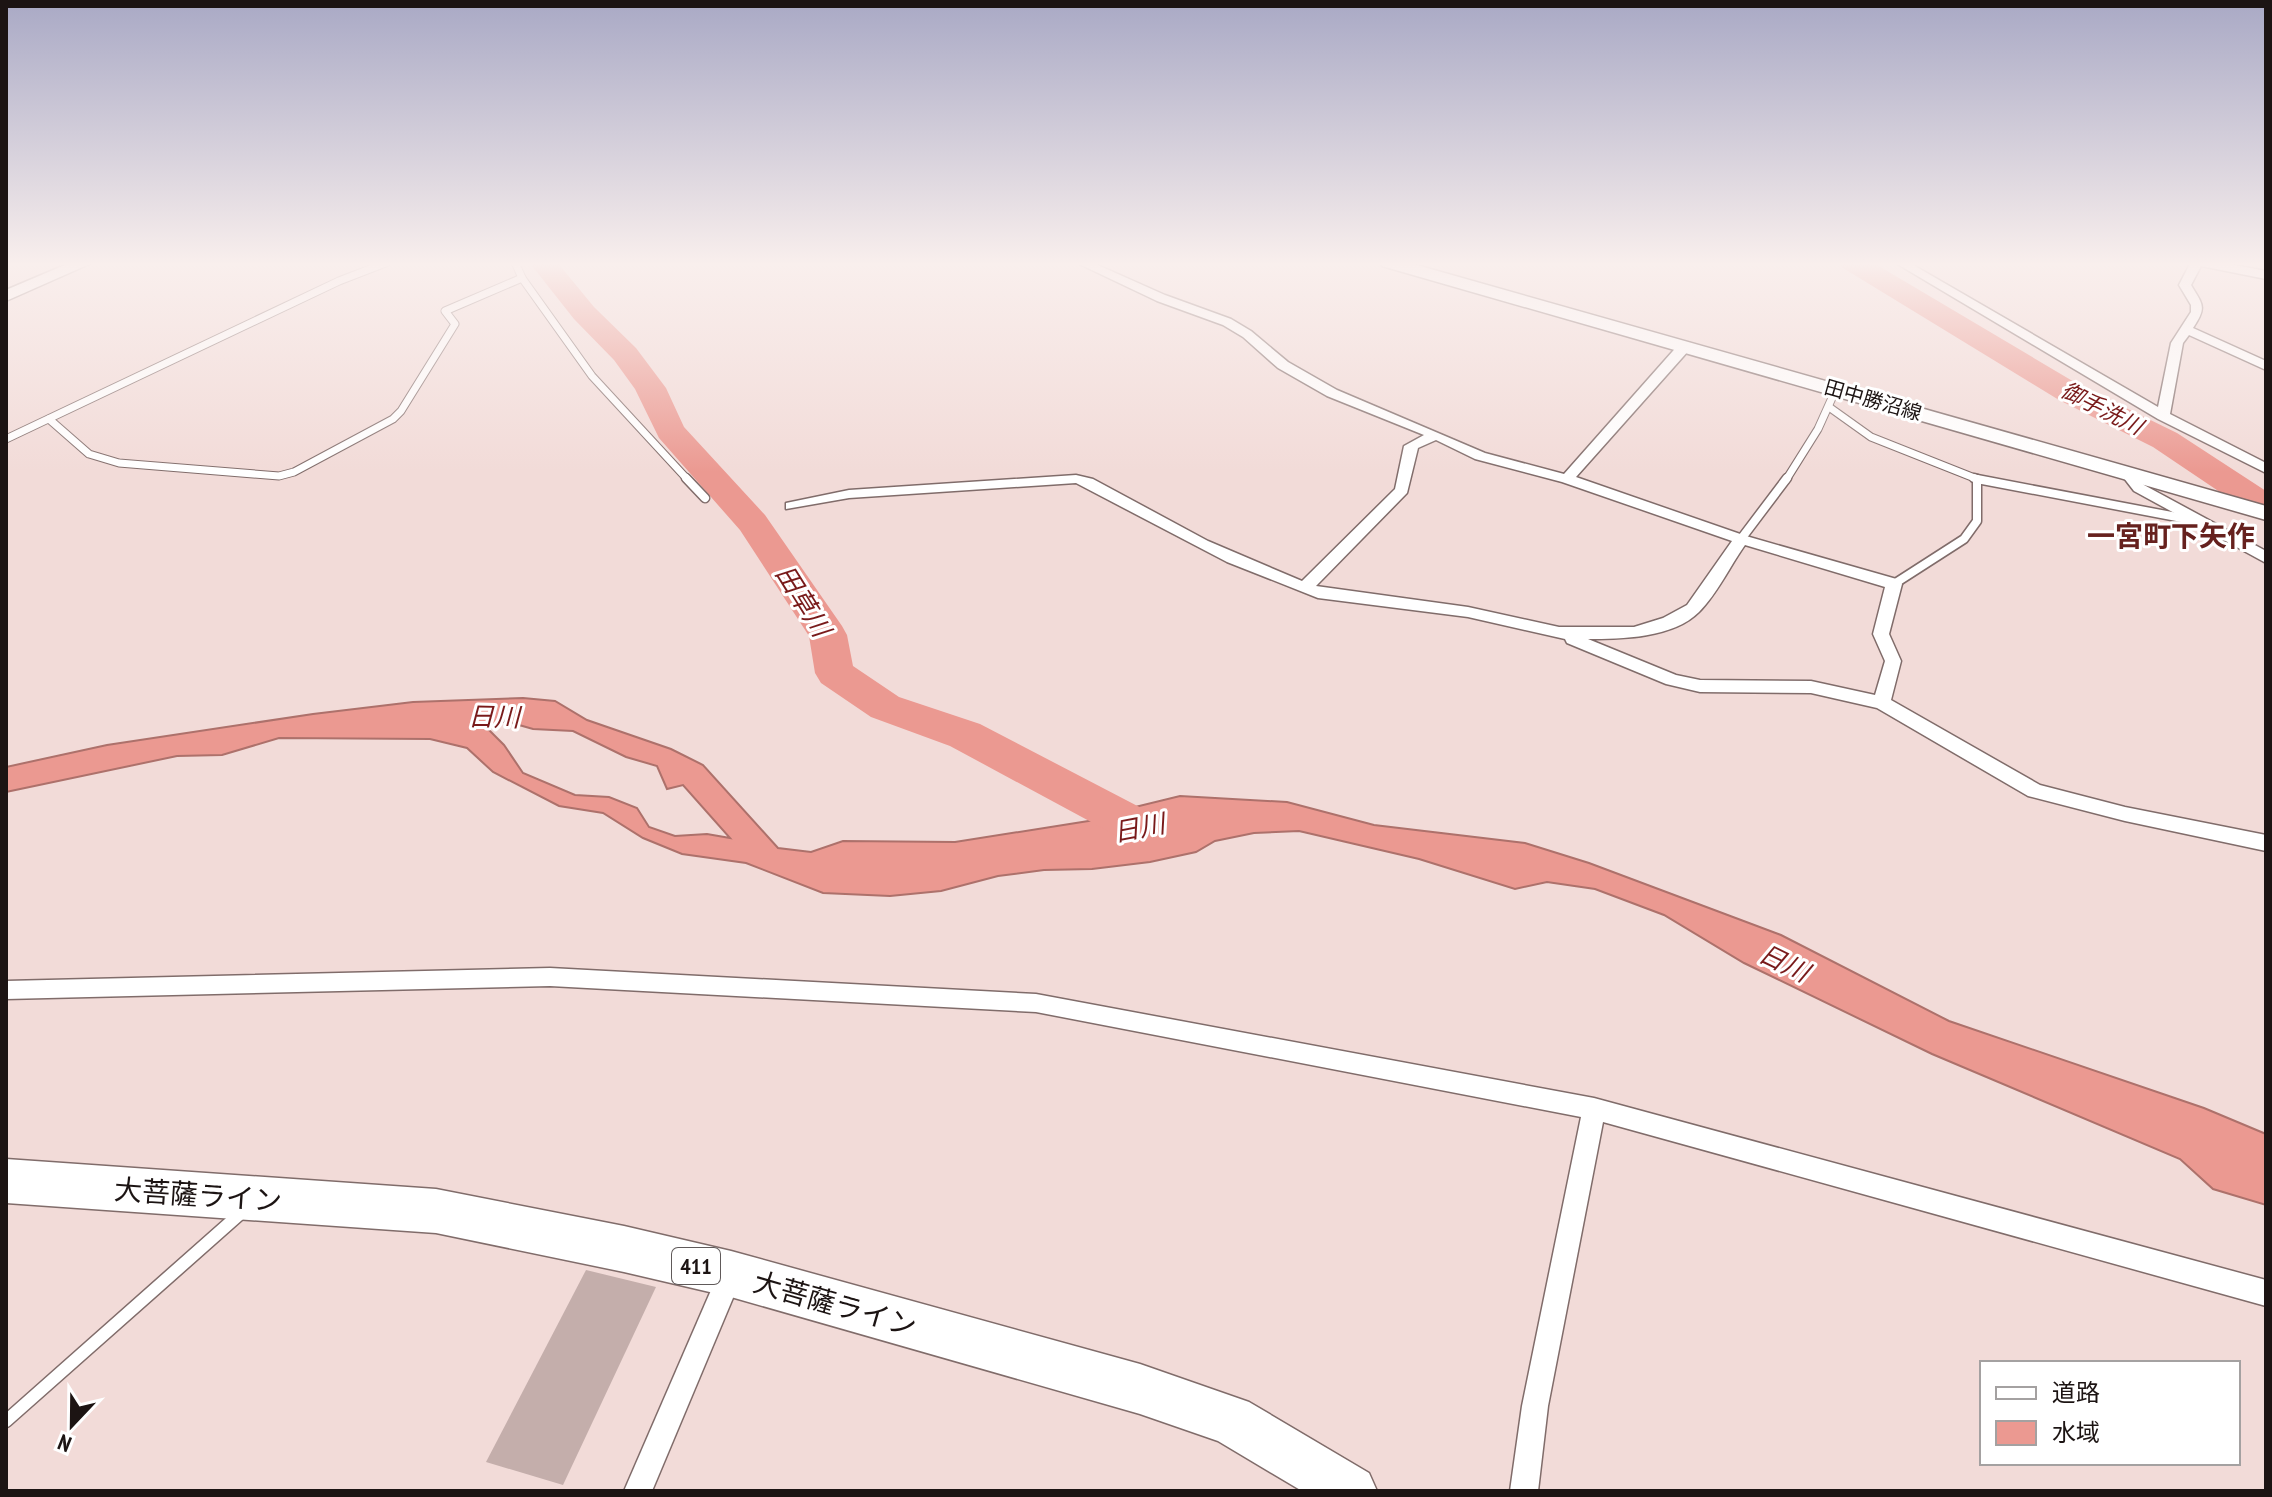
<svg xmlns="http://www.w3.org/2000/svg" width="2272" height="1497" font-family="'PT Sans Narrow','Noto Sans JP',sans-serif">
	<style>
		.water { fill: #eb9991; stroke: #ad716b; stroke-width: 2; fill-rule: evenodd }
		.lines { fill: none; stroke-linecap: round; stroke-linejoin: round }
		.river { fill: #eb9991; fill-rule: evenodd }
		.building { fill: #c4aeab }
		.lane-far2-casing { stroke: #806c6a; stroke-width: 9 }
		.lane-far1-casing { stroke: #806c6a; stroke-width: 11 }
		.lane-casing { stroke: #806c6a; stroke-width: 15 }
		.street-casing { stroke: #806c6a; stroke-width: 3 }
		.secondary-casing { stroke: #806c6a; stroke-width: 3 }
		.highway-casing { stroke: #806c6a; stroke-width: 3 }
		.lane-far2 { stroke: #fff; stroke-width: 7 }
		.lane-far1 { stroke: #fff; stroke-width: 8 }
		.lane { stroke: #fff; stroke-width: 12 }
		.street { fill: #fff; fill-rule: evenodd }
		.secondary { fill: #fff; fill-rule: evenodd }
		.highway { fill: #fff; fill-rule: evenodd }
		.labels { text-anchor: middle; stroke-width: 6; stroke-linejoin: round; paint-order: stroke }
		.far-street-label { font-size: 20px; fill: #1c1413; stroke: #fff }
		.far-water-label { font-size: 22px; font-style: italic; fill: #791a1a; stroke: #fff }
		.shield { fill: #fff; stroke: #605a5a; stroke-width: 2 }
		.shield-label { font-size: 22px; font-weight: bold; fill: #1c1413 }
		.water-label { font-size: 26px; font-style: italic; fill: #791a1a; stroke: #fff }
		.quarter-label { font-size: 28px; font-weight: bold; fill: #66211e; stroke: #fff }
		.near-street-label { font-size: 28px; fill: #1c1413; stroke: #fff }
	</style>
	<rect width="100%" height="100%" fill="#f2dbd8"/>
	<path class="water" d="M523 698 555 701 587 720 671 749 703 765 778 848 811 852 843 841 955 842 1101 819 1084 798 1127 809 1180 796 1287 802 1374 825 1525 843 1589 863 1781 935 1949 1021 2204 1108 2266 1134V1205L2213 1189 2180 1159 1932 1054 1744 963 1664 915 1595 889 1547 882 1515 889 1419 859 1299 831 1254 833 1215 841 1196 852 1150 862 1092 869 1044 870 998 876 941 891 890 896 823 893 746 863 682 854 643 838 603 813 559 806 493 772 467 748 430 739 279 738 222 755 177 756 6 792V767L107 745 313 714 413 702ZM505 721 533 729 573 731 626 757 657 766 667 789 683 785 730 838 707 834 675 836 649 827 637 808 609 797 575 795 523 773 504 745 488 729Z"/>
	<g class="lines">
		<g class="river">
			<path d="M529 262H557L594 307 636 348 666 388 684 427 765 515 842 626 847 635 853 666 899 697 980 724 1149 812 1155 824 1149 836 1133 841 1117 836 950 746 871 717 821 683 815 673 809 636 740 530 659 438 635 389 614 360 574 319Z"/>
			<path d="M1839 262H1872L2081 386 2177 433 2266 491V518L2254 515 2153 447 2059 400 1843 268Z"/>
		</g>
	</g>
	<path class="building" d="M586 1270 656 1287 563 1485 486 1462Z"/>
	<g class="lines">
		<defs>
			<g id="lane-far2">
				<path d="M515 262 522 278 592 376 688 480"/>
				<path d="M1829 407 1871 437 1977 479"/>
				<path d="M49 419 89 454 119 463 279 476 294 472 393 419 401 411 455 324 445 311 522 278"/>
				<path d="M6 439 339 281 388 262"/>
				<path d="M1786 480 1818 429 1836 389"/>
				<path d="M1977 480H1981"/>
			</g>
			<g id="lane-far1">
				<path d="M686 478 705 498"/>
				<path d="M1974 478 1977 479"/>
				<path d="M1741 539 1787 478"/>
				<path d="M1894 584 1964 539 1977 521V479L2198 521"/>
			</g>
			<path id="lane" d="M6 1421 242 1212"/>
			<g id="street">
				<path d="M1075 262H1091L1165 295 1231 319 1251 331 1288 362 1337 390 1485 453 1564 474 1680 343H1690V349L1576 477 1746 536 1900 580 1902 584 1889 634 1901 661 1891 700 2040 785 2125 807 2266 835V851L2125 821 2028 796 1877 708 1811 693 1700 692 1666 684 1567 643 1565 639 1468 617 1318 598 1227 562 1076 483 849 498 786 509V503L849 490 1076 475 1093 479 1208 541 1302 581 1395 489 1404 446 1424 435 1327 396 1278 368 1243 337 1223 325 1157 301ZM1436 440 1475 459 1562 482 1732 541 1687 605 1663 618 1634 627H1559L1468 607 1316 586 1407 493 1418 448ZM1745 545 1885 587 1873 634 1885 661 1875 695 1811 681 1700 680 1676 675 1588 639C1622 639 1673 638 1699 612 1717 594 1730 566 1745 545Z"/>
				<path d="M1894 262H1908L2158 407 2171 343 2191 312V305L2179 285 2191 262H2218L2266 271V279L2201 266 2191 285C2203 305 2207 307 2193 328L2266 361V370L2189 335 2183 343 2170 414 2266 463V473L2158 419Z"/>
				<path d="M2127 469 2132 470 2144 485 2266 551V563L2134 491 2120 473Z"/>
				<path d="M550 968 1036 994 1594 1098 2266 1280V1306L1603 1122 1548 1406 1538 1491H1510L1522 1406 1581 1117 1036 1012 550 986 6 999V981Z"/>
				<path d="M731 1262 740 1265 743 1274 652 1491H624L722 1265Z"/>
			</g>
			<g id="secondary">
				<path d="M72 262H94L6 301V290Z"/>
				<path d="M1380 262H1406L2266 506V520L1382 266Z"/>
			</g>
			<path id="highway" d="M6 1159 436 1189 624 1226 731 1251 1140 1364 1249 1402 1369 1473 1377 1491H1302L1218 1441 1140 1414 731 1297 624 1272 436 1233 6 1203Z"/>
		</defs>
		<use href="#lane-far2" class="lane-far2-casing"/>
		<use href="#lane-far1" class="lane-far1-casing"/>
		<use href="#lane" class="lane-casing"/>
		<use href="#street" class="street-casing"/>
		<use href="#secondary" class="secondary-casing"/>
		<use href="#highway" class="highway-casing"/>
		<use href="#lane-far2" class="lane-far2"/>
		<use href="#lane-far1" class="lane-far1"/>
		<use href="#lane" class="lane"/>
		<use href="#street" class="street"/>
		<use href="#secondary" class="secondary"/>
		<use href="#highway" class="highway"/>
	</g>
	<linearGradient id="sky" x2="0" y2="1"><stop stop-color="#a9a9c5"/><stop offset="0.56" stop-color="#f9efed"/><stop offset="1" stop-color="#f9efed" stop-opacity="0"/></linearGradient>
	<rect width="2272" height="472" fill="url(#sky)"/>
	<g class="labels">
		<g class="far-street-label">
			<text transform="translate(1873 400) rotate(16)" y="7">田中勝沼線</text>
		</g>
		<g class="far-water-label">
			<text transform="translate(2102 408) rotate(27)" y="8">御手洗川</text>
		</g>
		<rect class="shield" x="672" y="1248" width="48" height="36" rx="6"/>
		<g class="shield-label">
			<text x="696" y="1274">411</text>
		</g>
		<g class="water-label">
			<text transform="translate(803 601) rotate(58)" y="9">田草川</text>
			<text transform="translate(494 717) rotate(1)" y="9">日川</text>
			<text transform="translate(1139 828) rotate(-11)" y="9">日川</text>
			<text transform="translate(1784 963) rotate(26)" y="9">日川</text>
		</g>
		<g class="quarter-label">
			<text x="2171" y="546">一宮町下矢作</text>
		</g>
		<g class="near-street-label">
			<text transform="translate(198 1195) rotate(4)" y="10">大菩薩ライン</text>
			<text transform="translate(835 1304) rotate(16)" y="10">大菩薩ライン</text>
		</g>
	</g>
	<rect width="2272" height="1497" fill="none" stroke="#1c1413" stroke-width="16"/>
	<rect x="1980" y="1361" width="260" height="104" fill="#ffffff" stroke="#a4a1a1" stroke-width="2"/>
	<rect x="1996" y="1387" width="40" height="12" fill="#ffffff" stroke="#a4a1a1" stroke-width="2"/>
	<text x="2052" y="1401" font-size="24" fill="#1c1413">道路</text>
	<rect x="1996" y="1421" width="40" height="24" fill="#eb9991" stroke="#a4a1a1" stroke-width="2"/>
	<text x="2052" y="1441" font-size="24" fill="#1c1413">水域</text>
	<g transform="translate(72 1425) rotate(202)" stroke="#ffffff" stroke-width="6" paint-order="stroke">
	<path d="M0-6L14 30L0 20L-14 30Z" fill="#1c1413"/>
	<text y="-12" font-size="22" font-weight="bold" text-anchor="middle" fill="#1c1413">N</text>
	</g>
</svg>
